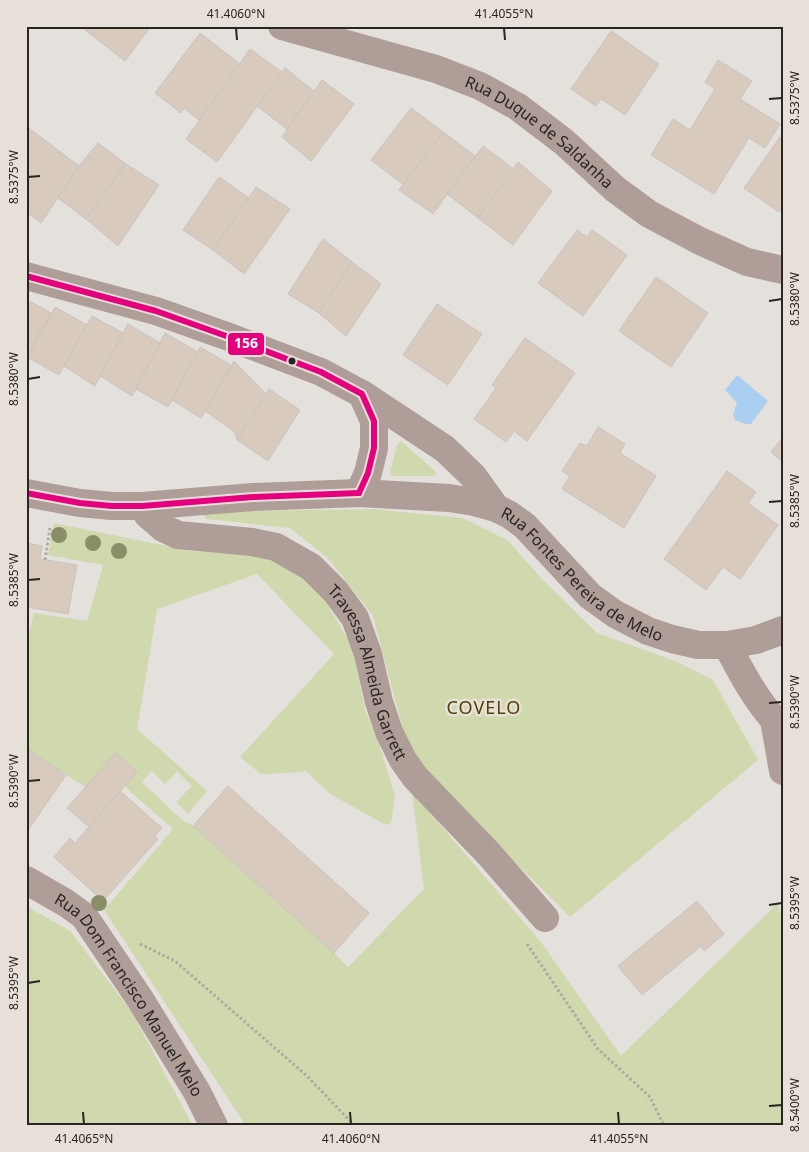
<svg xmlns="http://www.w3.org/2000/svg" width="809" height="1152" font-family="'Noto Sans',sans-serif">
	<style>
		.green { fill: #d0d8ae }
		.water { fill: #abcff1 }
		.building { fill: #d8cabc; stroke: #c7c4c1 }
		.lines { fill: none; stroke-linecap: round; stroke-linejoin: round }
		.path { stroke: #b1a7a3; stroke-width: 3; stroke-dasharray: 2.5 2.5; stroke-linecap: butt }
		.minor { stroke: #af9d98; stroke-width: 28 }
		.bus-1-casing { stroke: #e7e0d9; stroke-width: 10 }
		.bus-1 { stroke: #e5007d; stroke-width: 6 }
		.tree { fill: #898e67 }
		.ticks { fill: none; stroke: #282522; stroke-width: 2 }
		.bus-dot { fill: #282522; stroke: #e7e0d9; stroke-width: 2 }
		.labels { text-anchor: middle; stroke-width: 5; stroke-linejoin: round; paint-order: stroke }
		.street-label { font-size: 16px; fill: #282522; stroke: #e7e0d9 }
		.neighbourhood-label { font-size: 18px; letter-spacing: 1px; fill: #504300; stroke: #e7e0d9 }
		.line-badge { stroke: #e7e0d9; stroke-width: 2 }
		.badge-label { font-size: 14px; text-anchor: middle; font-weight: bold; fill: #fff }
		.neatline { fill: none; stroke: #282522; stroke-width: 2 }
		.ticks-label { font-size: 12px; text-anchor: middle; fill: #282522 }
	</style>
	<rect width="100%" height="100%" fill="#e4e0dc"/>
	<g class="green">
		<path d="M401 441 436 472 435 476H392L390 472 397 445Z"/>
		<path d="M373 509 463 518 507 540 542 579 597 633 675 661 713 680 758 760 570 917 436 783 406 741 373 616 328 558 290 528 206 519 201 512Z"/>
		<path d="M54 523 191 551 245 554 275 557 302 576 324 598 348 640 354 655 365 710 380 747 395 796 391 823 386 825 330 794 306 771 288 773 261 774 240 757 334 654 257 574 157 609 137 729 207 791 188 814 176 802 192 786 177 771 165 784 152 771 142 782 182 820 193 826 334 953 348 967 424 889 412 792 541 942 621 1056 778 903 783 924V1126H246L104 910 173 829 124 786 86 787 66 775 26 748V642L34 613 87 621 103 565 48 555Z"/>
		<path d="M26 906 70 931 131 1011 193 1126H26Z"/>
	</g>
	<path class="water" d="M737 375 768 401 751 424H745L735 420 733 414 737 403 725 390Z"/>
	<g class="building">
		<path d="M80 26H151L125 61Z"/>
		<path d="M611 31 659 64 625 115 601 99 596 106 571 89Z"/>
		<path d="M200 33 240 64 199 120 184 108 181 113 155 93Z"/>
		<path d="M250 49 282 72 217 162 186 139Z"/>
		<path d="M718 60 752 81 740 99 780 124 765 148 749 138 714 194 651 155 673 119 690 130 715 89 705 82Z"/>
		<path d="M285 68 314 91 287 129 257 106Z"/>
		<path d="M322 80 354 104 311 161 282 137Z"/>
		<path d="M411 108 443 132 404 185 371 160Z"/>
		<path d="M26 126 79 166 41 223 26 212Z"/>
		<path d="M443 132 475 156 433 214 399 190Z"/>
		<path d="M780 137 783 139V207L779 212 744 188Z"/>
		<path d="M98 143 126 164 86 219 58 198 79 166Z"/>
		<path d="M483 146 514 169 478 218 447 194Z"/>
		<path d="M518 162 552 191 513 245 478 218Z"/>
		<path d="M126 164 159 185 118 246 86 219Z"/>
		<path d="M219 177 249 198 213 250 183 230Z"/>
		<path d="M256 187 290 209 244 274 213 250Z"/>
		<path d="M577 230 587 237 592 230 627 255 583 316 538 283Z"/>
		<path d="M323 239 352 262 319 313 288 294Z"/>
		<path d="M352 262 381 284 346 336 319 313Z"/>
		<path d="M656 277 708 313 671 367 619 331Z"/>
		<path d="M26 299 51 313 26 359Z"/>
		<path d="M437 304 482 334 448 385 403 355Z"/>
		<path d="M55 307 87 325 59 375 27 357Z"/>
		<path d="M92 316 123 333 95 386 64 366Z"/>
		<path d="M128 324 160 343 132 396 100 376Z"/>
		<path d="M165 333 198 352 168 407 136 389Z"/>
		<path d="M525 338 575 373 527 441 514 431 506 442 474 419 496 388 492 385Z"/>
		<path d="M200 347 231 365 201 418 172 400Z"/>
		<path d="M234 361 266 394 237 440 235 432 205 411Z"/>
		<path d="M269 389 300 410 268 461 237 440Z"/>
		<path d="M598 427 625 444 620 453 656 476 624 528 562 489 570 476 562 471 580 443 587 446Z"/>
		<path d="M783 437V462L771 452Z"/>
		<path d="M727 471 756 492 748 503 778 525 740 579 723 567 706 590 664 559Z"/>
		<path d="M26 543 42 546 40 559 77 565 68 614 26 607Z"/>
		<path d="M26 748 66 775 26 833Z"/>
		<path d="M115 753 137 772 89 827 67 808Z"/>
		<path d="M228 786 369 913 334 953 193 826Z"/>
		<path d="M120 791 162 828 155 836 158 839 103 901 54 857 70 838 75 843Z"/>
		<path d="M697 901 724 934 704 951 701 946 642 995 618 966Z"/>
	</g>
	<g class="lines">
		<g class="path">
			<path d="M45 560 50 528"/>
			<path d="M140 944 175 961 307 1076 355 1126"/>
			<path d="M527 944 598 1049 650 1097 664 1126"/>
		</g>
		<g class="minor">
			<path id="s1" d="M282 26 436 69 480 86 518 107 564 142 615 189 649 214 700 241 747 262 783 270"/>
			<path id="s2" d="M26 276 156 311 229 337 321 372 362 394 445 449 473 476 496 508 510 515 525 526 590 596 615 614 648 631 672 639 698 645H727L756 640 783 630"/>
			<path d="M26 493 80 503 112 506H142L253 497 359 493 449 498 474 502 496 508"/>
			<path d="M359 493 368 473 374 448V421L362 394"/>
			<path id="s3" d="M142 506 148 515 163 528 178 535 252 542 276 547 311 567 336 592 355 618 368 654 379 702 389 732 403 760 415 777 488 853 545 918"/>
			<path d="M727 645C742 674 759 706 783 729"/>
			<path d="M774 720 783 771"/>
			<path id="s4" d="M26 880 66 903 84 916 140 999 197 1092 214 1126"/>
		</g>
		<defs>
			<g id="bus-1">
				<path d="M26 276 156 311 229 337 321 372 362 394 374 421V448L368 473 359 493"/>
				<path d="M26 493 80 503 112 506H142L253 497 359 493"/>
			</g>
		</defs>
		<use href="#bus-1" class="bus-1-casing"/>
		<use href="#bus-1" class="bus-1"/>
	</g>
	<g class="tree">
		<circle cx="59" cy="535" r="8"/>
		<circle cx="93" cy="543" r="8"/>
		<circle cx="119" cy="551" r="8"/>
		<circle cx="99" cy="903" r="8"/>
	</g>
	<path class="ticks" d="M236 28 237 40M504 28 505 40M769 99 782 98M28 177 40 176M769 301 782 299M28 379 40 377M769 502 782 501M28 580 40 579M769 703 782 702M28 781 40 780M769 905 782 903M28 983 40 981M769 1106 782 1105M83 1112 84 1124M350 1112 351 1124M618 1112 619 1124"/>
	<circle class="bus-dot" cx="292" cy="361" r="4.5"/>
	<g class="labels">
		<g class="street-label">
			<text dy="6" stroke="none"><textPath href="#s1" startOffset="282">Rua Duque de Saldanha</textPath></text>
			<text dy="6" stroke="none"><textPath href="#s2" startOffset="645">Rua Fontes Pereira de Melo</textPath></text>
			<text dy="6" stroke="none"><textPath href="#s3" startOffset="309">Travessa Almeida Garrett</textPath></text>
			<text dy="6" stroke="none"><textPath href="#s4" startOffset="158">Rua Dom Francisco Manuel Melo</textPath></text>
		</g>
		<g class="neighbourhood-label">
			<text x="484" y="714">COVELO</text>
		</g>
	</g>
	<rect class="line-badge" x="227" y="332" width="38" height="24" rx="5" fill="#e5007d"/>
	<g class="badge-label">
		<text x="246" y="348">156</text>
	</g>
	<rect width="809" height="1152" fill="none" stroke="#e7e0d9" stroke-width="55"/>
	<rect x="28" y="28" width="754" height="1096" class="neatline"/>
	<g class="ticks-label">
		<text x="236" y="18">41.4060°N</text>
		<text x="504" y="18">41.4055°N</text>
		<text transform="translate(795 98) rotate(-90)" y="4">8.5375°W</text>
		<text transform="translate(14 177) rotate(-90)" y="4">8.5375°W</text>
		<text transform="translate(795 299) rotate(-90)" y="4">8.5380°W</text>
		<text transform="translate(14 379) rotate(-90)" y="4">8.5380°W</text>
		<text transform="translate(795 501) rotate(-90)" y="4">8.5385°W</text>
		<text transform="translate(14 580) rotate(-90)" y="4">8.5385°W</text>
		<text transform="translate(795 702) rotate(-90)" y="4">8.5390°W</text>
		<text transform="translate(14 781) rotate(-90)" y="4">8.5390°W</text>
		<text transform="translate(795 903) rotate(-90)" y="4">8.5395°W</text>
		<text transform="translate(14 983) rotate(-90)" y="4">8.5395°W</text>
		<text transform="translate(795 1105) rotate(-90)" y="4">8.5400°W</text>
		<text x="84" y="1143">41.4065°N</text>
		<text x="351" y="1143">41.4060°N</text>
		<text x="619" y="1143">41.4055°N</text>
	</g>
</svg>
